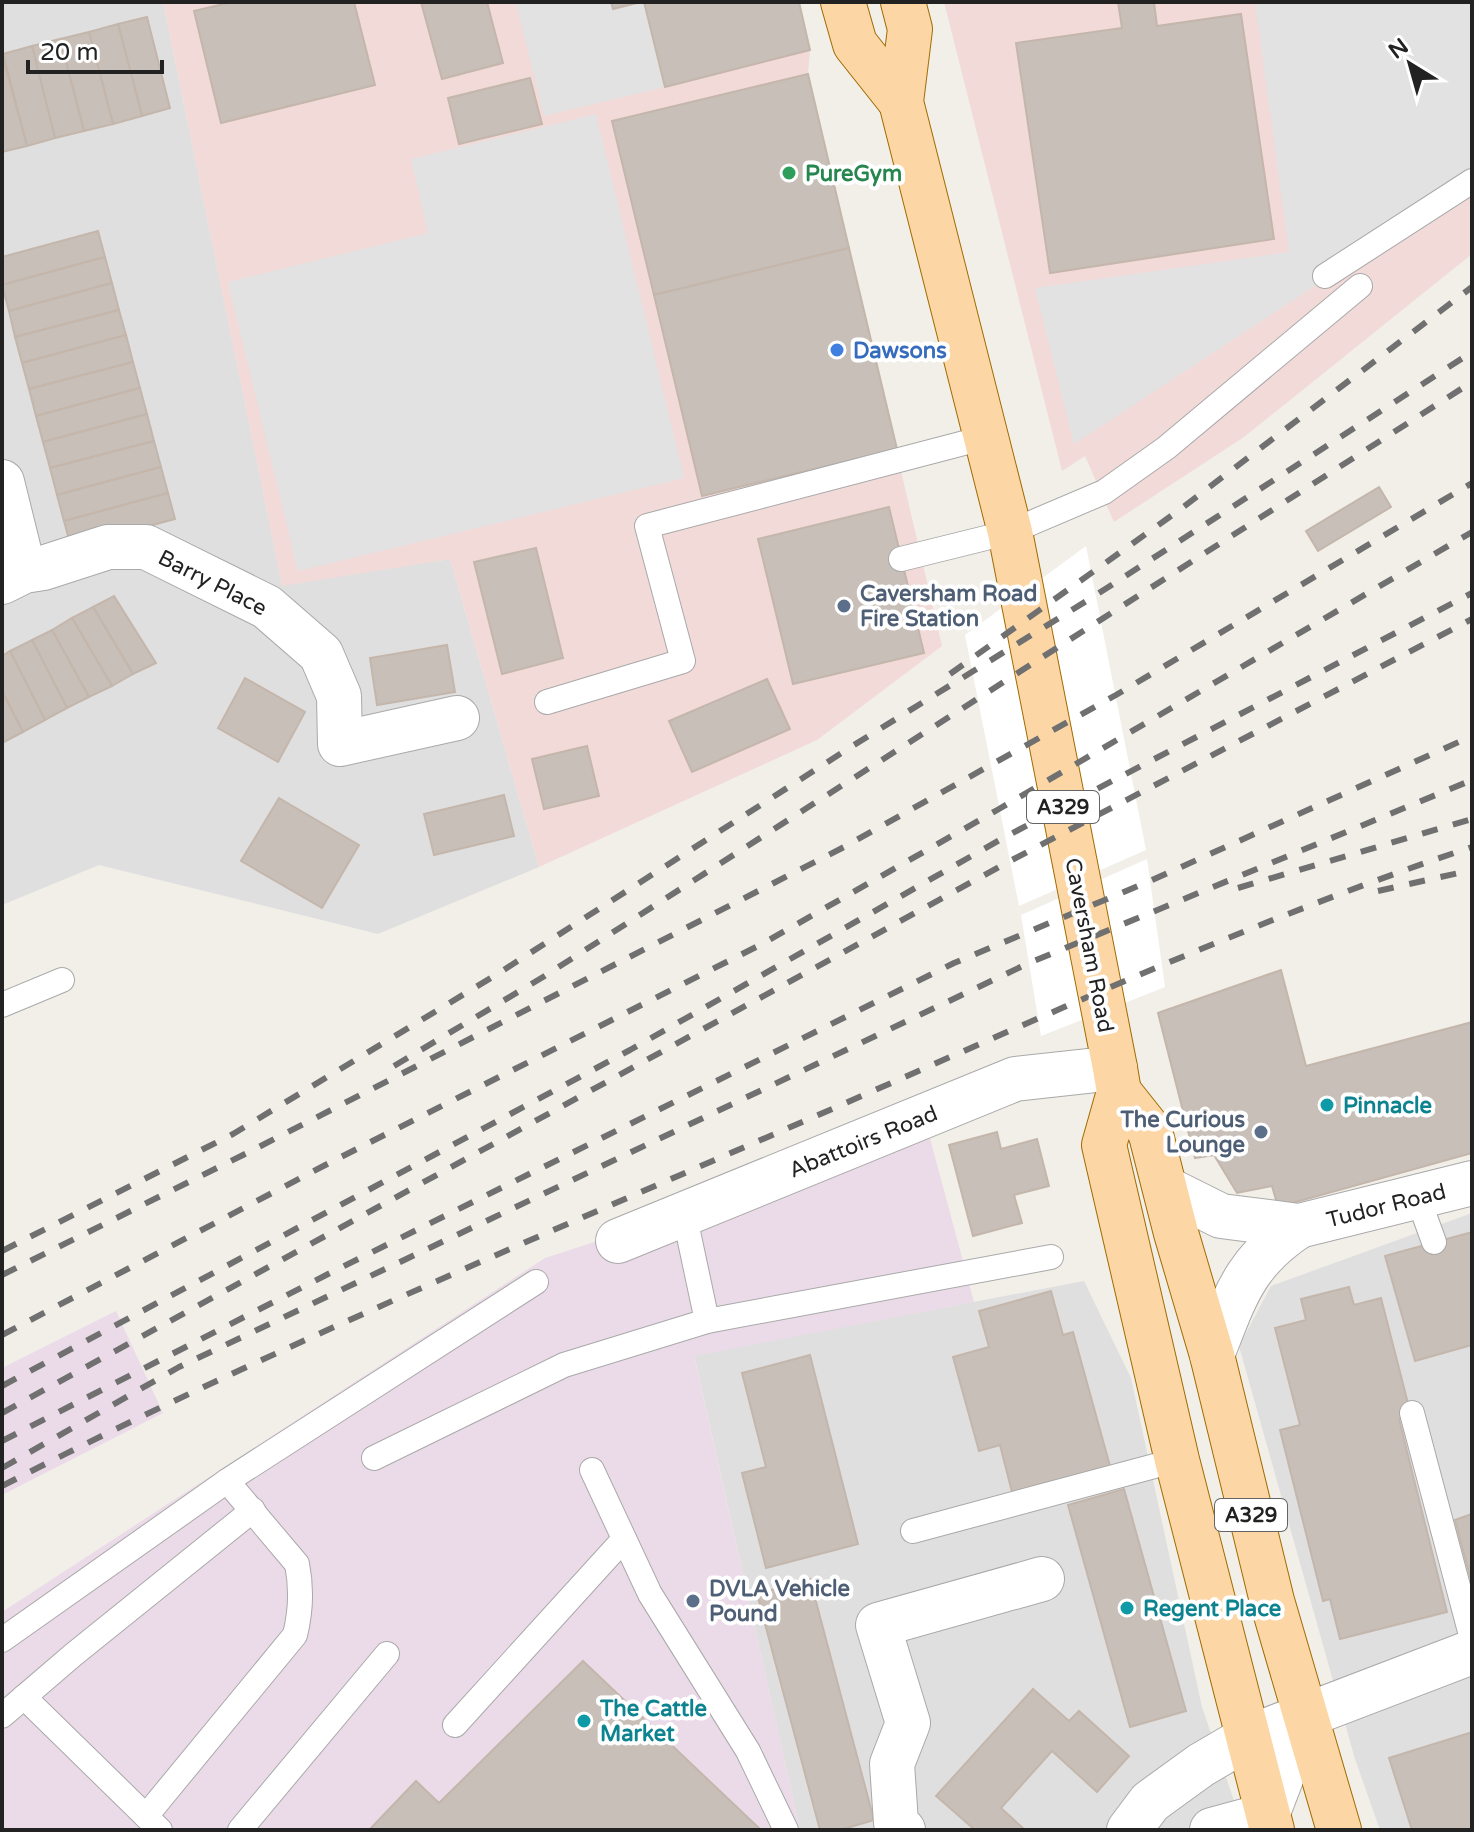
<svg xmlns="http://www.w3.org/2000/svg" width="1474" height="1832" font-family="'Varela Round',sans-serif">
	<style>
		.residential { fill: #e0dfdf }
		.commercial { fill: #f2dad9 }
		.industrial { fill: #ebdbe8 }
		.parking { fill: #e2e2e2 }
		.pier { fill: #fff }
		.building { fill: #c7bfb8; stroke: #c4b6ab; stroke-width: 2 }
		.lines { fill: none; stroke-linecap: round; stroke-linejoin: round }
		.lane-casing { stroke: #a9a9a9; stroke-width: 26 }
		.street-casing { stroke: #a9a9a9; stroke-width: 46 }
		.primary-casing { stroke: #a06b00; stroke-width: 46 }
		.lane { stroke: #fff; stroke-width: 24 }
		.street { stroke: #fff; stroke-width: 44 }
		.primary { stroke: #fcd6a4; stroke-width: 44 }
		.rail { stroke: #707070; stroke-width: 6; stroke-dasharray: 16 16; stroke-linecap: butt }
		.leisure-dot { fill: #2e9e5b; stroke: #fff; stroke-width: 3 }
		.shop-dot { fill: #3f7fe0; stroke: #fff; stroke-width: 3 }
		.service-dot { fill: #5c6f8a; stroke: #fff; stroke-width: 3 }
		.culture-dot { fill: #0f9aa8; stroke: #fff; stroke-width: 3 }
		.labels { text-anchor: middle; stroke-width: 8; stroke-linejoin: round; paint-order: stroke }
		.shield { fill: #fff; stroke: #646464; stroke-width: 2 }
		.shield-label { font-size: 20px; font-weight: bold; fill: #222 }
		.leisure-label { font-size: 22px; font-weight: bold; fill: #27864d; stroke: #fff; text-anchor: start }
		.shop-label { font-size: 22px; font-weight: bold; fill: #366cbe; stroke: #fff; text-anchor: start }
		.street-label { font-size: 22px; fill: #222; stroke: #fff }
		.service-label { font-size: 22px; font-weight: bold; fill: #4e5e75; stroke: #fff; text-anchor: start }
		.culture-label { font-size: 22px; font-weight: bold; fill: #0d838f; stroke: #fff; text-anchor: start }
	</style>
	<rect width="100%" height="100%" fill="#f2efe9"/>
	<g class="residential">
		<path d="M2 2H163L282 585 450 559 539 867 378 934 99 865 2 905Z"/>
		<path d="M1472 1213V1830H1380L1355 1759 1239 1346 1271 1286Z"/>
		<path d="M1084 1281 1131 1378 1202 1707 1244 1830H800L694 1355Z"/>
	</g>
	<g class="commercial">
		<path d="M163 2H799L810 50 808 74 942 646 817 740 539 867 450 559 282 586Z"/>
		<path d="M944 2H1472V254L1244 437 1114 522 1085 456 1062 471Z"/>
	</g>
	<g class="industrial">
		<path d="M920 1101 974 1302 694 1356 800 1830H2V1612L545 1258 684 1213Z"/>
		<path d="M116 1311 163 1413 2 1495V1368Z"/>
	</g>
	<g class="parking">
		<path d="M516 2H611L613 9 644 2 665 87 544 116Z"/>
		<path d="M1255 2H1472V183L1074 444 1035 288 1289 252Z"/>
		<path d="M596 114 684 478 298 571 228 282 428 233 411 159Z"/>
	</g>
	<g class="pier">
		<path d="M1086 546 1146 850 1019 906 965 635Z"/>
		<path d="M1147 859 1165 987 1041 1036 1021 915Z"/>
	</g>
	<g class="building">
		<path d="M232 2H354L375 85 221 123 194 11Z"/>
		<path d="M421 2H487L503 63 442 79Z"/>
		<path d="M611 2H641L613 9Z"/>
		<path d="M644 2H799L810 50 665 87Z"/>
		<path d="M1118 2H1154L1157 26 1241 14 1274 239 1050 273 1016 43 1122 28Z"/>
		<path d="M147 17 170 108 142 116 118 24Z"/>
		<path d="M118 24 142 116 113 124 89 32Z"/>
		<path d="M89 32 113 124 84 131 60 39Z"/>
		<path d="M60 39 84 131 55 138 32 46Z"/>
		<path d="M32 46 55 138 27 146 3 54Z"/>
		<path d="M2 54 27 146 2 152Z"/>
		<path d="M808 74 849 248 654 295 612 121Z"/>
		<path d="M530 78 542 124 459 144 448 98Z"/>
		<path d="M98 231 105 257 2 285V257Z"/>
		<path d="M849 248 897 449 702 496 654 295Z"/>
		<path d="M105 257 112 283 9 311 2 285Z"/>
		<path d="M112 283 119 310 15 337 9 311Z"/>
		<path d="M119 310 126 335 22 363 15 337Z"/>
		<path d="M126 335 133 362 29 389 22 363Z"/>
		<path d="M133 362 140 388 36 416 29 389Z"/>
		<path d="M140 388 147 414 43 442 36 416Z"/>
		<path d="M147 414 154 441 50 468 43 442Z"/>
		<path d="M154 441 161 467 57 495 50 468Z"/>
		<path d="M161 467 168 493 64 521 57 495Z"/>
		<path d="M1379 487 1391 507 1318 551 1306 531Z"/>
		<path d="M168 493 175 519 71 547 64 521Z"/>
		<path d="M889 507 924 653 793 684 758 539Z"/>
		<path d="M536 548 563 658 502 674 474 562Z"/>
		<path d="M114 596 156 663 133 674 93 607Z"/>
		<path d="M93 607 133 674 112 686 72 618Z"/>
		<path d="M72 618 112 686 89 697 52 630Z"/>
		<path d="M52 630 89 697 67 708 32 640Z"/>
		<path d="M32 640 67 708 45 720 10 651Z"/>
		<path d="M447 645 455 692 377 705 370 658Z"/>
		<path d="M10 651 45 720 23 732 2 691V656Z"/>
		<path d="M245 678 305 712 278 762 218 728Z"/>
		<path d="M767 679 790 729 692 772 669 721Z"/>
		<path d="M2 691 23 732 2 743Z"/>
		<path d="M587 746 599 796 544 809 532 759Z"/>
		<path d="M504 795 514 836 434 855 424 814Z"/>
		<path d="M279 798 359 845 322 908 241 861Z"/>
		<path d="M1281 970 1306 1066 1472 1022V1153L1278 1207 1272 1186 1237 1193 1214 1155 1195 1158 1158 1013Z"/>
		<path d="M997 1132 1001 1149 1037 1139 1049 1186 1014 1195 1022 1223 973 1236 949 1145Z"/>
		<path d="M1472 1232V1345L1415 1361 1385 1256Z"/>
		<path d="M1349 1287 1354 1305 1381 1298 1411 1415 1399 1419 1447 1612 1340 1639 1330 1599 1323 1601 1280 1430 1300 1425 1275 1328 1306 1320 1301 1299Z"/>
		<path d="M1051 1291 1063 1335 1073 1332 1110 1466 1012 1492 1000 1445 979 1451 953 1357 989 1347 979 1311Z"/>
		<path d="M810 1355 858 1544 766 1568 742 1473 766 1467 742 1373Z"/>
		<path d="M1124 1489 1186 1711 1130 1727 1068 1505Z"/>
		<path d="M1472 1514V1584L1455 1520Z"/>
		<path d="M810 1579 874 1820 840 1830H820L757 1594Z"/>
		<path d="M583 1661 761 1830H369L416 1781 439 1803Z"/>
		<path d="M1033 1689 1069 1721 1079 1711 1129 1756 1097 1792 1052 1751 1001 1808 1025 1830H975L936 1796Z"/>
		<path d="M1472 1732V1830H1412L1389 1758Z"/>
	</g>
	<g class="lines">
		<defs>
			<g id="lane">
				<path d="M1325 276 1472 181"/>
				<path d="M901 559 1010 532 1104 492 1166 448 1360 286"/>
				<path d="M547 702 683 661 647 526 987 437"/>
				<path d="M2 1005 62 980"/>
				<path d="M1418 1198 1434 1242"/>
				<path d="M684 1213 707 1321"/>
				<path d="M1412 1413 1472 1639"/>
				<path d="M374 1458 564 1365 707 1321 1051 1257"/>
				<path d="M592 1470 650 1594 748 1751 786 1830"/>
				<path d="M913 1531 1177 1460"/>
				<path d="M2 1640 227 1481 536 1282"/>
				<path d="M24 1697 160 1830"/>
				<path d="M2 1716 73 1655 253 1510"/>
				<path d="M455 1725 624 1539"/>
				<path d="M146 1816 295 1635C301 1611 302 1589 297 1564L227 1481"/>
				<path d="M240 1830 387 1654"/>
			</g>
			<g id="street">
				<path d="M2 482 24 571"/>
				<path d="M2 582 24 571 43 568 108 547H146L267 607 321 654 339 696 340 744 457 718"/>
				<path d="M1165 1188 1221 1216 1299 1226 1472 1183"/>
				<path d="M618 1241 1015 1079 1115 1068"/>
				<path d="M1212 1355C1235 1297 1244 1262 1299 1226"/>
				<path d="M903 1830 896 1823 892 1764 908 1723 878 1625 1042 1579"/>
				<path d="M1129 1830 1150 1802 1201 1765 1247 1738 1472 1652"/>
				<path d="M1212 1830 1267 1815 1305 1716"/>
			</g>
			<g id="primary">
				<path d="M843 2 855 44 901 102"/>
				<path d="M903 2 910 29 901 102 1010 532 1115 1068 1119 1092 1104 1145 1177 1460 1272 1830"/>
				<path d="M1119 1092 1150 1131 1176 1233 1212 1355 1272 1601 1339 1830"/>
			</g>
		</defs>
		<use href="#lane" class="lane-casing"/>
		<use href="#street" class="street-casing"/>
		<use href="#primary" class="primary-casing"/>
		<use href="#lane" class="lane"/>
		<use href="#street" class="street"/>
		<use href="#primary" class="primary"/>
		<g class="rail">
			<path d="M950 674 1178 511 1472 287"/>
			<path d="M1238 888 1472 819"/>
			<path d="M1378 891 1472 870"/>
			<path d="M394 1066 543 977 1472 382"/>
			<path d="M2 1251 233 1134 499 973 854 745 1096 595 1472 352"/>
			<path d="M2 1275 249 1152 844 847 1116 695 1472 483"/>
			<path d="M2 1335 331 1162 762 944 999 809 1472 532"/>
			<path d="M2 1386 630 1050 1005 837 1472 593"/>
			<path d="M2 1413 1010 861 1472 619"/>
			<path d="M2 1441 336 1270 954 963 1150 881 1472 736"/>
			<path d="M2 1468 179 1367 1029 963 1472 780"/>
			<path d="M2 1486C255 1356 518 1246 779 1132 1008 1033 1235 926 1472 847"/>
		</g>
	</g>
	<circle class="leisure-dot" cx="789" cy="173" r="8"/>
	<circle class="shop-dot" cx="837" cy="350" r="8"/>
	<g class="service-dot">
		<circle cx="844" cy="606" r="8"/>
		<circle cx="1261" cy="1132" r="8"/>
		<circle cx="693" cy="1601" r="8"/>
	</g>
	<g class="culture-dot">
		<circle cx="1327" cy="1105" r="8"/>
		<circle cx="1127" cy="1608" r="8"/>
		<circle cx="584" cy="1721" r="8"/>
	</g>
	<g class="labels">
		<g class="shield">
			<rect x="1027" y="791" width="72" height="32" rx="6"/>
			<rect x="1215" y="1499" width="72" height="32" rx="6"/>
		</g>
		<g class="shield-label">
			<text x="1063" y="814">A329</text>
			<text x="1251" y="1522">A329</text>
		</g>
		<g class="leisure-label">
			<text x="805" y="181">PureGym</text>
		</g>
		<g class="shop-label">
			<text x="853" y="358">Dawsons</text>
		</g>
		<g class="street-label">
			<text transform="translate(213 582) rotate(27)" y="8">Barry Place</text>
			<text transform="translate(1090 945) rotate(79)" y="8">Caversham Road</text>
			<text transform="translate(863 1141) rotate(-22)" y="8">Abattoirs Road</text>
			<text transform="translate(1386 1205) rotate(-14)" y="8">Tudor Road</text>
		</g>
		<g class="service-label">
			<text x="860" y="601">Caversham Road<tspan x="860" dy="25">Fire Station</tspan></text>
			<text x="1245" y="1127" text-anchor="end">The Curious<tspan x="1245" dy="25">Lounge</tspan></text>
			<text x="709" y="1596">DVLA Vehicle<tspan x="709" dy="25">Pound</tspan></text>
		</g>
		<g class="culture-label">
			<text x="1343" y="1113">Pinnacle</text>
			<text x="1143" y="1616">Regent Place</text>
			<text x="600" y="1716">The Cattle<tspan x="600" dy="25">Market</tspan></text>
		</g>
	</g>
	<rect width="1474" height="1832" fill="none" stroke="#222222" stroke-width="8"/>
	<g transform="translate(1410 64) rotate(323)" stroke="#ffffff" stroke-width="6" paint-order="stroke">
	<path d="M0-6L14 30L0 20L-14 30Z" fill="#222222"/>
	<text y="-12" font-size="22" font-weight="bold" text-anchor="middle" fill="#222222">N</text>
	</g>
	<path d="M28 60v12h134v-12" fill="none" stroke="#222222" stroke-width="4"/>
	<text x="40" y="60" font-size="24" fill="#222222" stroke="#ffffff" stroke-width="6" paint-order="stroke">20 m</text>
</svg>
